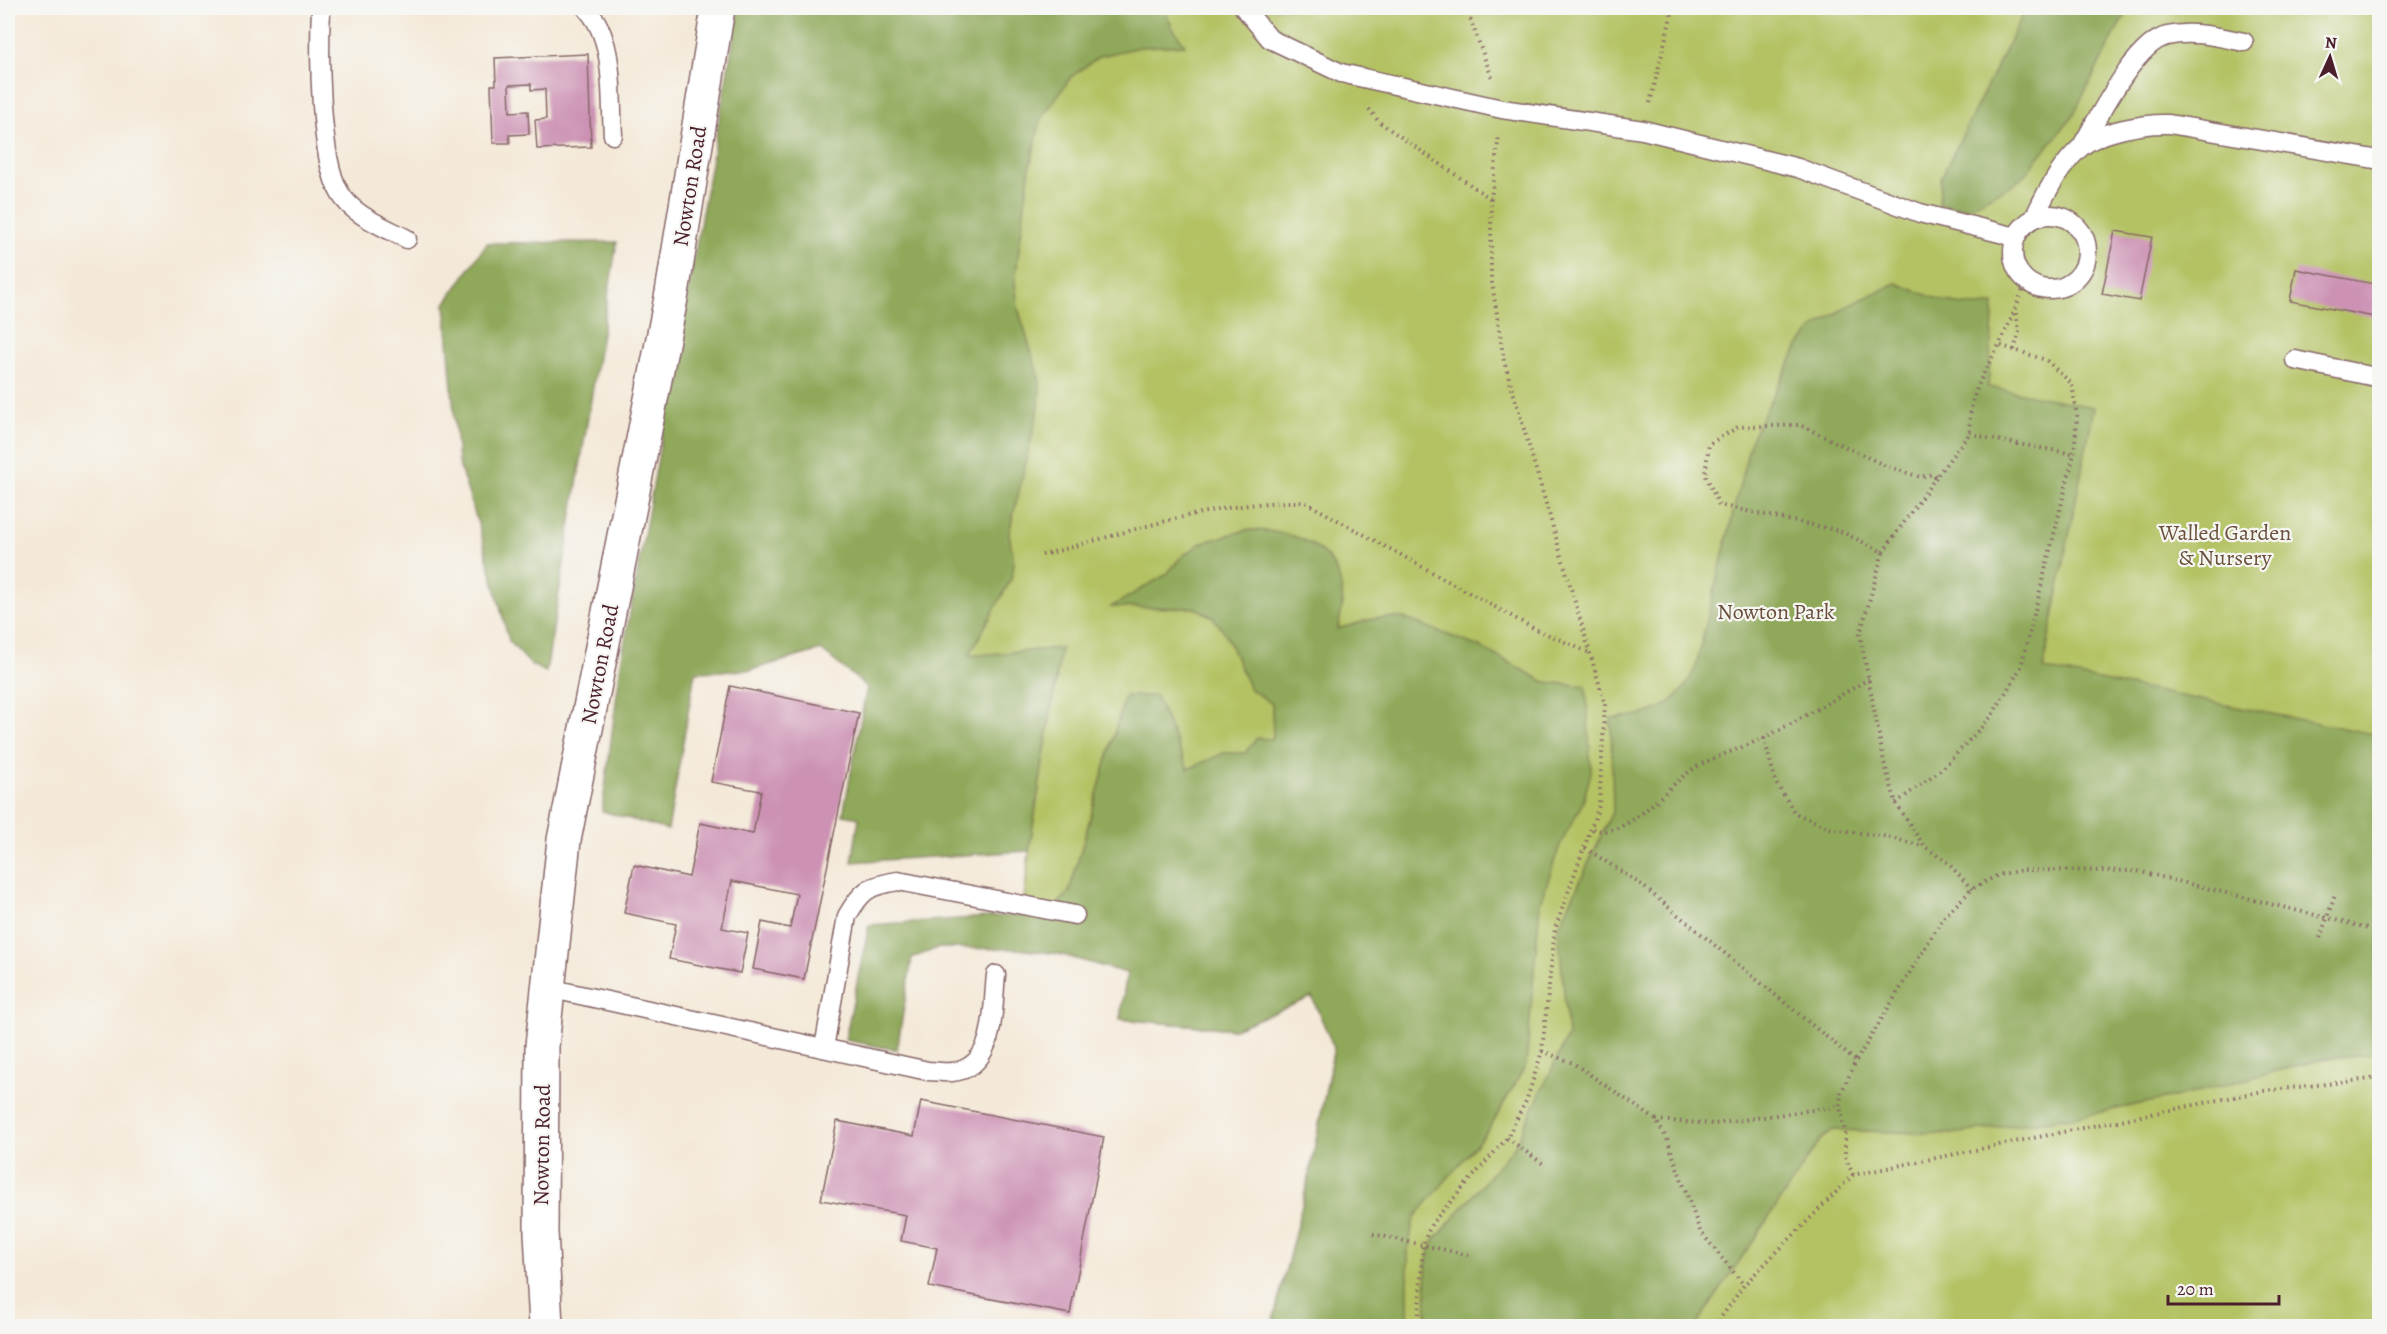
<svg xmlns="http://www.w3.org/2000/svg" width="2387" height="1334" font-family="Alegreya,serif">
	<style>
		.green { fill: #b4c264; stroke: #7f7048; stroke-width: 1.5 }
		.forest { fill: #8fa85a; stroke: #6c6442; stroke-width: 1.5 }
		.building { fill: #cc91b3 }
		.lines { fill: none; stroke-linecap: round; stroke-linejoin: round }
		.lane-casing { stroke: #866668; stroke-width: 21 }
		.secondary-casing { stroke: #866668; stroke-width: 36 }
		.path { stroke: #866668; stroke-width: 4; stroke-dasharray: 1.5 4.5; stroke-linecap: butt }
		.lane { stroke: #fff; stroke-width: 18 }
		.secondary { stroke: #fff; stroke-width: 33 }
		.labels { text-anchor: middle; stroke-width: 4.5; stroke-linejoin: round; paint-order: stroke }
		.street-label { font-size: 22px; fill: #4a1f2b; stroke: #f6f6f2 }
		.park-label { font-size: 22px; fill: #6a503c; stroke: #f6f6f2 }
	</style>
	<rect width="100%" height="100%" fill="#f6f6f2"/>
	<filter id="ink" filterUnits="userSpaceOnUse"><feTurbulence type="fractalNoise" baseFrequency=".0167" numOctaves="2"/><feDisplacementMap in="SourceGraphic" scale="12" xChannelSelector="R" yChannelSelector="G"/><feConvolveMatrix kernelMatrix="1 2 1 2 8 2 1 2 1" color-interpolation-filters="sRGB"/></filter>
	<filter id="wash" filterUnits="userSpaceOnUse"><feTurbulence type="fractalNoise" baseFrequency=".008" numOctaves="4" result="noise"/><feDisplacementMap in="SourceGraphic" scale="24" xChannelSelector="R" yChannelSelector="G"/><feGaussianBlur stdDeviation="1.35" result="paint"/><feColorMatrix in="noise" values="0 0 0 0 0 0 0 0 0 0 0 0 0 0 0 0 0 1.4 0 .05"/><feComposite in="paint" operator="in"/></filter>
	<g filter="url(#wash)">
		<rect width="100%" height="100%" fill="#f4e9d8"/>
		<path class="green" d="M739 8H2379V1326H1272L1309 1177 1334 1047 1312 997 1234 1029 1120 1019 1127 973 1059 954 1019 949 1029 851 1061 648 968 656 821 650 750 670Z"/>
		<g class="forest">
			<path d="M739 8H1164L1172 27 1185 45 1140 47 1100 56 1071 77 1041 119 1030 166 1015 281 1018 308 1040 381 1039 407 1009 533 1014 564 1011 579 969 656 1061 648 1029 851 852 862 859 818 843 815 867 687 821 650 750 670 695 672 668 830 602 811 621 663Z"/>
			<path d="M2026 8H2131L2121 22 2072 117 2020 180 1968 208 1939 204 1941 178Z"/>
			<path d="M617 242 546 672 531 665 509 641 480 530 458 461 445 304 487 243Z"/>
			<path d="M1896 283C1928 295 1960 312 1994 304L1988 387 2094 407 2043 669 2379 735V1053L2327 1058 2193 1093 2092 1114 1952 1134 1834 1130 1821 1139 1696 1326H1427L1426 1263 1433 1242 1515 1146 1568 1035 1558 929 1613 810 1611 718C1655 716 1678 707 1696 666L1751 439 1798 347 1814 328 1846 307Z"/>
			<path d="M1246 530C1288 530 1336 542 1342 592 1344 603 1340 617 1338 629L1375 618H1404L1482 648 1545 682 1586 686 1591 772 1583 802 1560 845 1540 903 1526 1065 1489 1129 1414 1218 1408 1249V1326H1272L1309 1177 1334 1048 1312 997 1234 1029 1120 1019 1127 973 1059 954 1019 949 938 948 912 958 897 1050 845 1040 869 925 1033 914 1054 908 1069 892 1125 696H1156L1188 769 1224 753H1245L1257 738 1273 739 1272 704 1250 689 1225 633 1213 617 1195 608 1111 607 1167 574 1180 558 1201 543Z"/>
		</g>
		<g id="blocks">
			<g class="building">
				<path d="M588 54 591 147 537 149 535 120 546 119 545 89 531 90V84L509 85 510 112 528 111 529 134 509 135 510 143H493L491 85H496L495 58Z"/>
				<path d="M2115 231 2152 237 2139 301 2102 294Z"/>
				<path d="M2296 269 2380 285V318L2290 301Z"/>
				<path d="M730 686 859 713 804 979 753 969 762 922 790 928 797 894 732 881 722 928 748 933 740 973 669 959 676 924 624 913 634 865 689 877 700 823 753 834 761 791 711 782Z"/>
				<path d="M921 1101 1104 1137 1070 1314 929 1287 937 1248 901 1241 906 1215 821 1200 837 1121 914 1136Z"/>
			</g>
		</g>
	</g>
	<g filter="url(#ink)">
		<use href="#blocks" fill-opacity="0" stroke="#866668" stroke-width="1.5"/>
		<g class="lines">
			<defs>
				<g id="lane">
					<path d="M321 8C319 50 319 159 340 193 353 216 385 227 407 239"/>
					<path d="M586 8C616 39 610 94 613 135"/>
					<path d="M1244 8 1270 39 1341 73 1502 109 1643 130 1798 168 1920 213 2016 237"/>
					<path d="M2081 147C2098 119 2135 43 2167 36 2192 30 2219 37 2244 42"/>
					<circle cx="2050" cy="252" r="37"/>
					<path d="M2034 218C2045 194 2060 166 2080 148 2099 131 2145 123 2169 124L2380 160"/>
					<path d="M2295 360 2380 378"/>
					<path d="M548 988 928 1071C936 1071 944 1073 952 1072 997 1068 992 1008 996 975"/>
					<path d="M824 1048 847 916C862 890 868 886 898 881L1075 915"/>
				</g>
				<path id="secondary" d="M546 1326 541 1232 542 1046 564 840 672 293 718 8"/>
			</defs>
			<use href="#lane" class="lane-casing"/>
			<use href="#secondary" class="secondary-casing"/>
			<g class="path">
				<path d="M1466 8 1492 78"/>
				<path d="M1650 103 1673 8"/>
				<path d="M1369 109 1379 122 1491 199"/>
				<path d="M2014 350 2019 332 2016 310"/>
				<path d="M1970 433 1991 439 2074 454"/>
				<path d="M1883 552 1936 477"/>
				<path d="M1042 555C1128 533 1216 500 1305 502L1533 628 1590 653"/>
				<path d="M1764 738 1776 783 1795 813 1832 829 1883 836 1923 846"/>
				<path d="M1896 803 1943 768 1991 717 2021 667 2074 454 2077 416 2072 384 2046 360 1999 345"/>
				<path d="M1593 829C1624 842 1666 788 1690 771 1710 757 1739 750 1761 739 1798 722 1833 699 1869 679"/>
				<path d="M1585 848 1639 883 1856 1061"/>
				<path d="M1972 889 1948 863 1924 846 1896 803 1884 762 1860 634 1883 552 1840 531 1719 505 1705 474 1709 444 1738 427 1800 425 1886 466 1920 477 1934 474 1936 477 1970 433C1966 392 1992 363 2007 328 2014 313 2020 296 2027 280"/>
				<path d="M2320 938 2335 895"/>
				<path d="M1542 1051 1573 1063 1656 1120 1667 1139 1700 1231 1744 1285"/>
				<path d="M1656 1120 1714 1124 1840 1106"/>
				<path d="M1507 1138 1546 1166"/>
				<path d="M1853 1175 1845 1157V1132L1840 1106 1841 1093 1856 1061 1943 918 1972 889 1998 875 2023 870 2137 871 2380 931"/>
				<path d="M1373 1234 1468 1255"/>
				<path d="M1418 1326 1423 1244 1432 1223 1507 1138 1527 1099 1542 1051 1555 929 1599 806 1605 704 1504 361 1491 276V199L1499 135"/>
				<path d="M1715 1326 1744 1285 1853 1175 2263 1091 2380 1078"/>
			</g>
			<use href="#lane" class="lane"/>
			<use href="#secondary" class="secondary"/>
		</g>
	</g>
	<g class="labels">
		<g class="street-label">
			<text transform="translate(689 186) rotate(-81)" y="8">Nowton Road</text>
			<text transform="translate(599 664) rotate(-79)" y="8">Nowton Road</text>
			<text transform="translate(541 1145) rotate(-89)" y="8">Nowton Road</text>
		</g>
		<g class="park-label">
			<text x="2225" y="540">Walled Garden<tspan x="2225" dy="25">&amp; Nursery</tspan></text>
			<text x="1776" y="619">Nowton Park</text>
		</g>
	</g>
	<rect width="2387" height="1334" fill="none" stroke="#f6f6f2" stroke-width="30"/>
	<g transform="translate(2330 57) rotate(4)" stroke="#f6f6f2" stroke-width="4.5" paint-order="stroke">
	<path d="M0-4.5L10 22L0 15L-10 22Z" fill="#4a1f2b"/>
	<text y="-9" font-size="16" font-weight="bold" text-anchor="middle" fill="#4a1f2b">N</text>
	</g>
	<path d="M2168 1295v9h111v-9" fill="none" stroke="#4a1f2b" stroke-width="3"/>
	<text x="2177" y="1295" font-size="18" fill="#4a1f2b" stroke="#f6f6f2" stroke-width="4.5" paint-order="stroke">20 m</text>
</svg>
